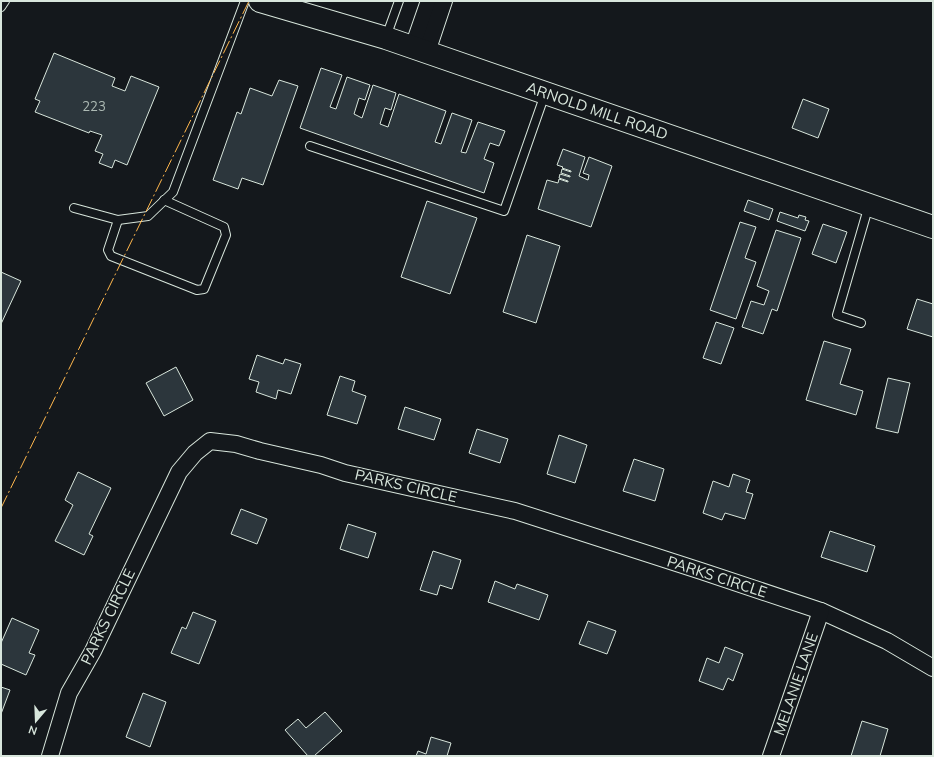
<svg xmlns="http://www.w3.org/2000/svg" width="934" height="757" font-family="Mulish,sans-serif">
	<style>
		.building { fill: #2c363c; stroke: #d8e6dc }
		.lines { fill: none; stroke-linecap: round; stroke-linejoin: round }
		.lane-casing { stroke: #d8e6dc; stroke-width: 10 }
		.street-casing { stroke: #d8e6dc; stroke-width: 18 }
		.secondary-casing { stroke: #d8e6dc; stroke-width: 24 }
		.lane { stroke: #14181c; stroke-width: 8 }
		.street { stroke: #14181c; stroke-width: 16 }
		.secondary { stroke: #14181c; stroke-width: 22 }
		.power { stroke: #ffb74d; stroke-width: 1; stroke-dasharray: 14 3 2 3; stroke-linecap: butt }
		.labels { text-anchor: middle; stroke-width: 3; stroke-linejoin: round; paint-order: stroke }
		.number-label { font-size: 13px; fill: #adbab4 }
		.street-label { font-size: 15px; fill: #d8e6dc; stroke: #14181c }
	</style>
	<rect width="100%" height="100%" fill="#14181c"/>
	<g class="building">
		<path d="M54 53 115 78 112 86 125 91 131 76 159 87 127 165 115 160 112 168 99 163 103 154 95 151 102 135 90 131 89 133 35 112 40 101 35 99Z"/>
		<path d="M321 68 342 75 330 107 336 109 347 77 370 85 365 100 359 98 354 114 362 118 373 85 396 93 391 110 385 108 380 124 388 127 399 94 446 111 435 142 441 144 452 113 472 120 461 152 466 153 478 122 505 131 499 146 490 143 484 159 494 163 484 193 300 128Z"/>
		<path d="M279 80 298 86 263 185 242 178 238 189 213 180 237 112 241 114 250 88 272 96Z"/>
		<path d="M803 99 829 109 818 138 792 128Z"/>
		<path d="M563 149 585 157 579 176 588 180 589 175 583 173 589 157 612 166 591 227 538 209 547 180 558 183 559 179 568 182V181L559 178 560 174 570 177V176L561 173 562 169 571 172V171L562 168 563 167 557 165Z"/>
		<path d="M748 200 773 209 769 220 744 211Z"/>
		<path d="M427 201 477 218 450 294 401 277Z"/>
		<path d="M780 212 798 218 799 215 806 217 805 220 809 221 805 231 777 221Z"/>
		<path d="M740 222 756 227 745 258 756 262 736 319 710 310Z"/>
		<path d="M823 224 847 232 836 263 812 254Z"/>
		<path d="M776 230 801 238 777 311 772 309 763 334 742 327 751 301 764 305 769 291 757 286Z"/>
		<path d="M527 235 560 246 536 323 503 312Z"/>
		<path d="M1 272 21 281 1 324Z"/>
		<path d="M917 299 933 304V337L907 329Z"/>
		<path d="M716 322 734 328 721 364 703 358Z"/>
		<path d="M824 341 851 349 840 384 863 391 856 415 806 400Z"/>
		<path d="M257 355 283 364 285 359 301 364 291 394 278 390 276 399 256 392 259 382 249 379Z"/>
		<path d="M176 367 193 400 164 416 146 383Z"/>
		<path d="M340 376 355 381 352 391 366 396 357 424 327 415Z"/>
		<path d="M888 378 910 383 898 433 876 428Z"/>
		<path d="M405 407 441 419 434 440 398 429Z"/>
		<path d="M477 429 508 439 500 463 469 453Z"/>
		<path d="M559 435 587 445 575 483 547 474Z"/>
		<path d="M634 459 664 469 655 501 623 491Z"/>
		<path d="M78 472 111 488 89 534 93 536 84 555 55 541 73 505 65 500Z"/>
		<path d="M733 474 750 480 746 492 753 494 745 519 725 513 722 520 703 513 713 481 729 487Z"/>
		<path d="M241 509 267 519 257 544 231 534Z"/>
		<path d="M348 524 376 533 368 558 340 549Z"/>
		<path d="M830 531 875 546 867 572 821 557Z"/>
		<path d="M433 551 461 560 452 589 440 585 437 595 420 590Z"/>
		<path d="M495 581 515 589 517 584 548 595 539 620 488 602Z"/>
		<path d="M193 612 216 621 199 664 171 653 182 627 186 629Z"/>
		<path d="M12 618 39 630 29 653 35 655 26 675 1 664V643Z"/>
		<path d="M588 621 616 631 607 654 579 644Z"/>
		<path d="M725 647 743 654 733 681 728 678 723 690 699 681 707 658 719 663Z"/>
		<path d="M1 687 10 690 1 714Z"/>
		<path d="M143 693 166 702 150 747 126 737Z"/>
		<path d="M325 712 342 731 314 756H308L285 730 298 719 306 728Z"/>
		<path d="M862 721 888 729 880 756H851Z"/>
		<path d="M431 737 451 743 447 756H416L418 751 426 754Z"/>
	</g>
	<g class="lines">
		<defs>
			<g id="lane">
				<path d="M1 7 5 1"/>
				<path d="M386 37 399 1"/>
				<path d="M310 146 504 211 545 94"/>
				<path d="M74 208 118 220 148 216 173 192 245 1"/>
				<path d="M118 220 108 250 111 256 197 290 204 289 226 235 224 227 164 200"/>
				<path d="M861 323 837 315 869 205"/>
			</g>
			<g id="street">
				<path d="M413 47 429 1"/>
				<path d="M427 52 444 1"/>
				<path d="M50 756 69 693 93 651 179 472 195 453 210 441 236 444 260 451 321 465 345 473 515 511 701 571 821 611 887 641 933 668"/>
				<path d="M771 756 821 611"/>
			</g>
			<path id="secondary" d="M260 1 386 38 933 227"/>
		</defs>
		<use href="#lane" class="lane-casing"/>
		<use href="#street" class="street-casing"/>
		<use href="#secondary" class="secondary-casing"/>
		<use href="#lane" class="lane"/>
		<use href="#street" class="street"/>
		<use href="#secondary" class="secondary"/>
		<path class="power" d="M1 508 249 1"/>
	</g>
	<g class="labels">
		<g class="number-label">
			<text x="94" y="111">223</text>
		</g>
		<g class="street-label">
			<text transform="translate(597 111) rotate(19)" y="5">ARNOLD MILL ROAD</text>
			<text transform="translate(406 486) rotate(13)" y="5">PARKS CIRCLE</text>
			<text transform="translate(717 577) rotate(18)" y="5">PARKS CIRCLE</text>
			<text transform="translate(108 617) rotate(-64)" y="5">PARKS CIRCLE</text>
			<text transform="translate(796 684) rotate(-71)" y="5">MELANIE LANE</text>
		</g>
	</g>
	<rect width="934" height="757" fill="none" stroke="#d8e6dc" stroke-width="4"/>
	<g transform="translate(36 721) rotate(199)" stroke="#14181c" stroke-width="3" paint-order="stroke">
	<path d="M0-3L7 15L0 10L-7 15Z" fill="#d8e6dc"/>
	<text y="-6" font-size="11" font-weight="bold" text-anchor="middle" fill="#d8e6dc">N</text>
	</g>
</svg>
